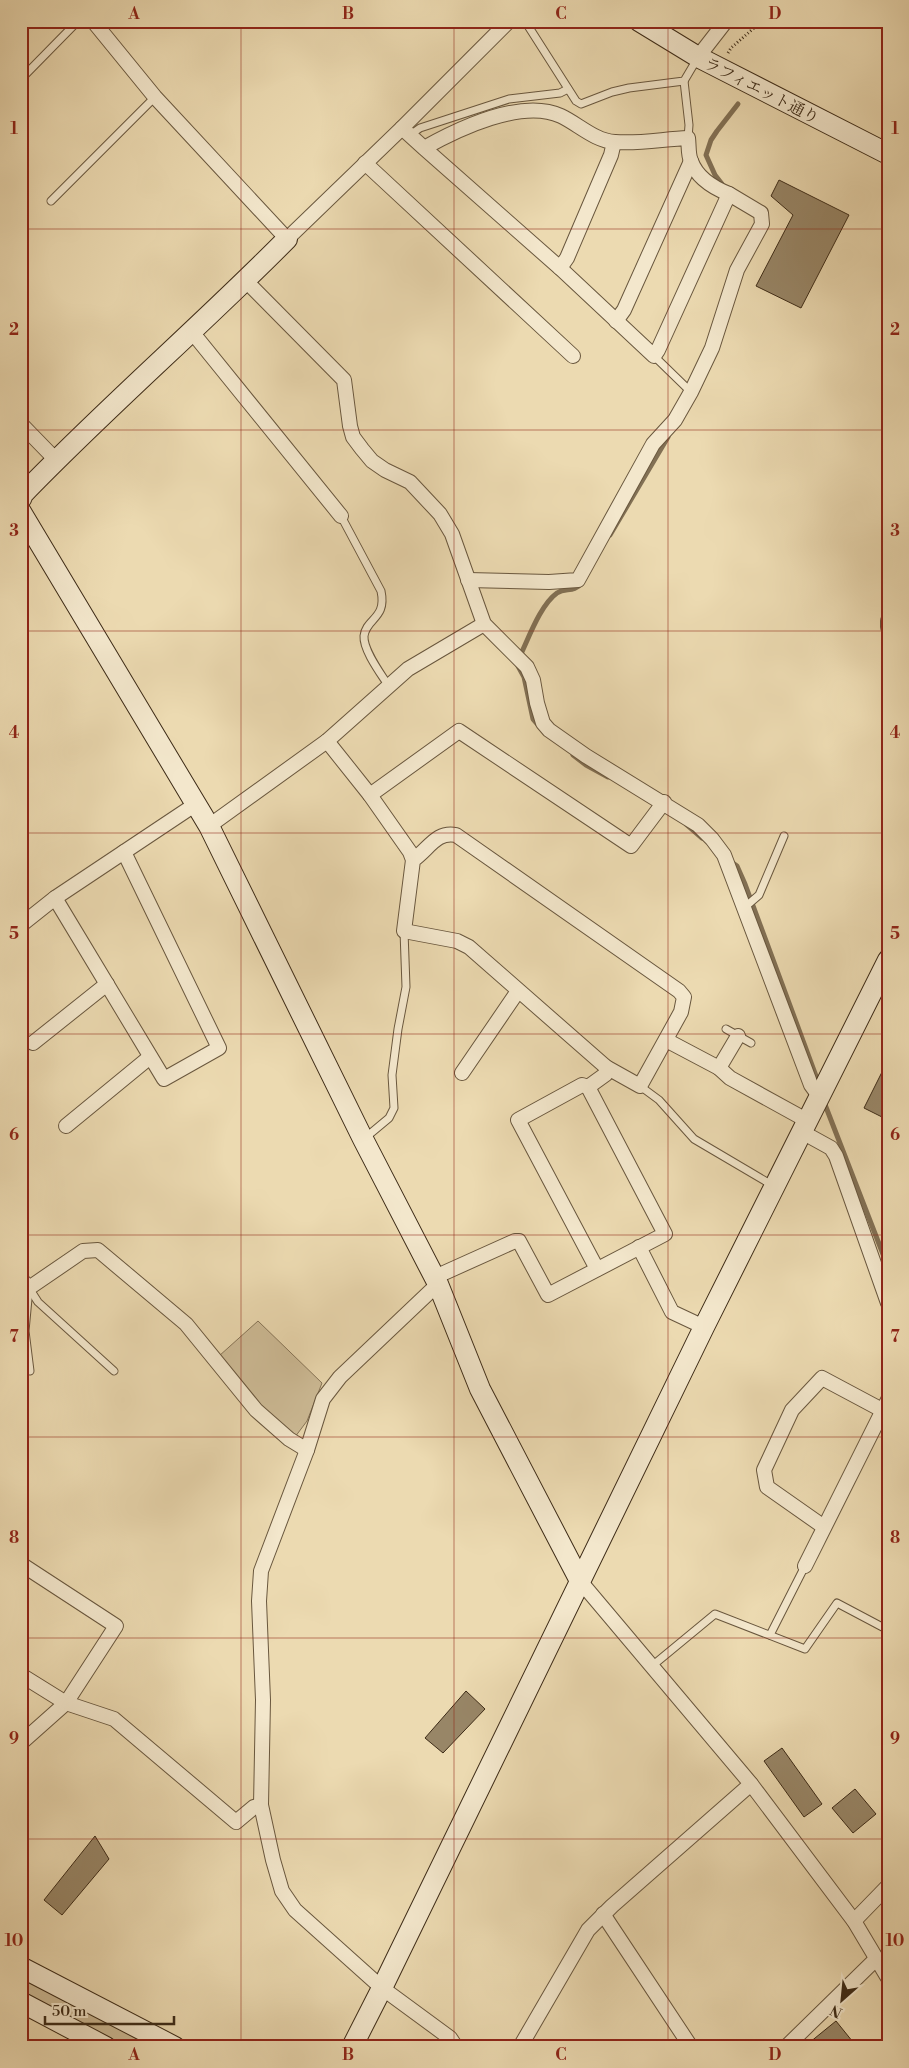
<svg xmlns="http://www.w3.org/2000/svg" width="909" height="2068" font-family="'Libre Bodoni','Noto Serif JP',serif">
	<style>
		.green { fill: #cebc97; stroke: #867457 }
		.lines { fill: none; stroke-linecap: round; stroke-linejoin: round }
		.stream { stroke: #827054; stroke-width: 5 }
		.building { fill: #988667; stroke: #3d2b17 }
		.lane-casing { stroke: #69573e; stroke-width: 9 }
		.street-casing { stroke: #69573e; stroke-width: 16 }
		.secondary-casing { stroke: #3d2b17; stroke-width: 22 }
		.path { stroke: #3d2b17; stroke-width: 3; stroke-dasharray: 1 2.5; stroke-linecap: butt }
		.lane { stroke: #f3e7cc; stroke-width: 7 }
		.street { stroke: #f3e7cc; stroke-width: 14 }
		.secondary { stroke: #f3e7cc; stroke-width: 20 }
		.grid { fill: none; stroke: #8f2418; stroke-width: 1; stroke-opacity: 0.55 }
		.labels { text-anchor: middle; stroke-width: 4; stroke-linejoin: round; paint-order: stroke }
		.street-label { font-size: 16px; fill: #3d2b17; stroke: #f3e7cc }
		.neatline { fill: none; stroke: #8f2418; stroke-width: 2 }
		.grid-label { font-size: 16px; text-anchor: middle; font-weight: bold; fill: #8f2418 }
	</style>
	<rect width="100%" height="100%" fill="#ecdab1"/>
	<filter id="stains"><feTurbulence type="fractalNoise" baseFrequency=".004" numOctaves="4"/><feColorMatrix values="0 0 0 0 .2 0 0 0 0 .09 0 0 0 0 .02 0 0 0 .5 -.17"/></filter>
	<radialGradient id="worn" r=".72"><stop offset=".6" stop-color="#630" stop-opacity="0"/><stop offset="1" stop-color="#630" stop-opacity=".3"/></radialGradient>
	<g class="green">
		<path d="M258 1321 322 1383 307 1421 295 1437 262 1412 219 1356Z"/>
		<path d="M21 1978 163 2047H118L21 1997Z"/>
	</g>
	<g class="lines">
		<g class="stream">
			<path d="M722 184 715 175 706 155 711 140 717 131 738 104"/>
			<path d="M610 535 668 437"/>
			<path d="M519 658C528 640 540 605 557 593 566 587 573 593 582 583"/>
			<path d="M518 666 524 677 533 719 540 727"/>
			<path d="M573 755 586 765 608 777"/>
			<path d="M686 824 702 838"/>
			<path d="M730 861 737 866 745 884 819 1084"/>
			<path d="M824 1102 888 1267"/>
		</g>
	</g>
	<g class="building">
		<path d="M779 180 849 215 801 308 756 286 793 215 771 196Z"/>
		<path d="M888 1060V1120L864 1108Z"/>
		<path d="M466 1691 485 1709 443 1753 425 1738Z"/>
		<path d="M782 1748 822 1804 804 1817 764 1761Z"/>
		<path d="M855 1789 876 1814 853 1833 832 1808Z"/>
		<path d="M95 1836 109 1859 62 1915 44 1900Z"/>
		<path d="M836 2021 857 2047H804Z"/>
	</g>
	<g class="lines">
		<defs>
			<g id="lane">
				<path d="M525 21 576 101 581 104 612 92 629 88 684 81 697 59"/>
				<path d="M21 79 78 21"/>
				<path d="M684 81 689 125 688 138"/>
				<path d="M410 135 420 128 509 99 560 93 568 89"/>
				<path d="M51 201 155 97"/>
				<path d="M654 356 691 392"/>
				<path d="M341 516 381 591C387 619 366 618 364 636 363 650 381 674 388 685"/>
				<path d="M745 907 759 895 784 836"/>
				<path d="M726 1029 751 1043"/>
				<path d="M640 1086 659 1100 694 1139 772 1185"/>
				<path d="M365 1138 389 1118 394 1108 392 1075 398 1029 406 987 404 931"/>
				<path d="M29 1288 38 1302 114 1371"/>
				<path d="M29 1288 25 1331 30 1371"/>
				<path d="M770 1635 805 1566"/>
				<path d="M652 1666 715 1614 805 1649 837 1603 888 1630"/>
			</g>
			<g id="street">
				<path d="M93 21 155 97 287 239 402 128 509 21"/>
				<path d="M698 57 726 21"/>
				<path d="M402 128 424 148 560 268 654 356 658 350 729 194C714 188 697 178 691 161 688 155 689 145 688 138 664 139 639 144 615 142 595 141 578 124 561 116 522 98 458 129 424 148"/>
				<path d="M365 163 573 356"/>
				<path d="M560 268 567 258 611 155 614 142"/>
				<path d="M245 280 344 380 350 426 353 437 362 449 372 461 385 470 410 482 440 514 452 534 484 624 527 667 533 680 537 703 543 723 549 730 586 756 698 825 712 839 724 855 811 1085 819 1096"/>
				<path d="M616 321 624 310 691 161"/>
				<path d="M192 332 341 516"/>
				<path d="M21 424 56 460"/>
				<path d="M468 580 549 582 578 580 653 444 675 420 691 392 712 348 737 270 762 224 761 213 729 194"/>
				<path d="M888 621V627"/>
				<path d="M327 741 370 795 410 852 413 860 404 931 457 941 469 947 606 1067 640 1086 681 1012 684 997 679 991 456 835C436 831 429 849 413 860"/>
				<path d="M370 795 459 731 631 846 664 802"/>
				<path d="M209 826 327 741 408 669 484 624"/>
				<path d="M55 898 164 1079 219 1048 124 852"/>
				<path d="M21 925 55 898 196 804"/>
				<path d="M738 1036 719 1068 730 1078 808 1121"/>
				<path d="M666 1040 719 1068"/>
				<path d="M33 1043 107 984"/>
				<path d="M462 1073 518 991"/>
				<path d="M66 1126 150 1057"/>
				<path d="M802 1132 831 1148 836 1156 888 1303"/>
				<path d="M639 1247 672 1312 704 1327"/>
				<path d="M597 1269 518 1120 582 1085 588 1087 606 1074V1067"/>
				<path d="M435 1277 515 1241H519L548 1295 665 1234 588 1087"/>
				<path d="M21 1279 29 1288 83 1251 98 1250 186 1324 256 1410 289 1439 307 1450"/>
				<path d="M438 1284 340 1377 323 1399 307 1450 261 1571 259 1601 263 1700 261 1805 273 1860 282 1891 295 1910 382 1988 450 2038 456 2047"/>
				<path d="M824 1527 767 1487 764 1470 792 1410 822 1378 882 1410"/>
				<path d="M21 1564 116 1626 66 1703 21 1743"/>
				<path d="M805 1566 888 1400"/>
				<path d="M580 1581 751 1784 854 1921 888 1978"/>
				<path d="M21 1675 66 1703 114 1719 236 1822 254 1807 261 1805"/>
				<path d="M603 1914 691 2047"/>
				<path d="M854 1921 888 1886"/>
				<path d="M520 2047 588 1930 612 1906 751 1784"/>
				<path d="M786 2047 876 1959"/>
			</g>
			<g id="secondary">
				<path d="M639 21 698 57 888 154"/>
				<path d="M21 499 23 494C108 406 201 326 287 239"/>
				<path d="M21 512 209 826 363 1139 438 1284 480 1389 580 1581"/>
				<path d="M21 1967 175 2047"/>
				<path d="M21 2002 106 2047"/>
				<path d="M352 2047 382 1988 704 1327 888 960"/>
			</g>
		</defs>
		<use href="#lane" class="lane-casing"/>
		<use href="#street" class="street-casing"/>
		<use href="#secondary" class="secondary-casing"/>
		<path class="path" d="M728 53 731 48 762 21"/>
		<use href="#lane" class="lane"/>
		<use href="#street" class="street"/>
		<use href="#secondary" class="secondary"/>
	</g>
	<path class="grid" d="M241 21V2047M454 21V2047M668 21V2047M21 229H888M21 430H888M21 631H888M21 833H888M21 1034H888M21 1235H888M21 1437H888M21 1638H888M21 1839H888"/>
	<g class="labels">
		<g class="street-label">
			<text transform="translate(762 90) rotate(27)" y="6">ラフィエット通り</text>
		</g>
	</g>
	<rect width="909" height="2068" fill="none" stroke="#ecdab1" stroke-width="55"/>
	<g transform="translate(842 2000) rotate(207)" stroke="#f3e7cc" stroke-width="4" paint-order="stroke">
	<path d="M0-4L9 19L0 12L-9 19Z" fill="#3d2b17"/>
	<text y="-8" font-size="14" font-weight="bold" text-anchor="middle" fill="#3d2b17">N</text>
	</g>
	<path d="M45 2016v8h129v-8" fill="none" stroke="#3d2b17" stroke-width="2.5"/>
	<text x="52" y="2016" font-size="15" fill="#3d2b17" stroke="#f3e7cc" stroke-width="4" paint-order="stroke">50 m</text>
	<rect x="28" y="28" width="854" height="2012" class="neatline"/>
	<g class="grid-label">
		<text x="134" y="19">A</text>
		<text x="348" y="19">B</text>
		<text x="561" y="19">C</text>
		<text x="775" y="19">D</text>
		<text x="14" y="134">1</text>
		<text x="895" y="134">1</text>
		<text x="14" y="335">2</text>
		<text x="895" y="335">2</text>
		<text x="14" y="536">3</text>
		<text x="895" y="536">3</text>
		<text x="14" y="738">4</text>
		<text x="895" y="738">4</text>
		<text x="14" y="939">5</text>
		<text x="895" y="939">5</text>
		<text x="14" y="1140">6</text>
		<text x="895" y="1140">6</text>
		<text x="14" y="1342">7</text>
		<text x="895" y="1342">7</text>
		<text x="14" y="1543">8</text>
		<text x="895" y="1543">8</text>
		<text x="14" y="1744">9</text>
		<text x="895" y="1744">9</text>
		<text x="14" y="1946">10</text>
		<text x="895" y="1946">10</text>
		<text x="134" y="2060">A</text>
		<text x="348" y="2060">B</text>
		<text x="561" y="2060">C</text>
		<text x="775" y="2060">D</text>
	</g>
	<rect width="100%" height="100%" filter="url(#stains)"/>
	<rect width="100%" height="100%" fill="url(#worn)"/>
</svg>
